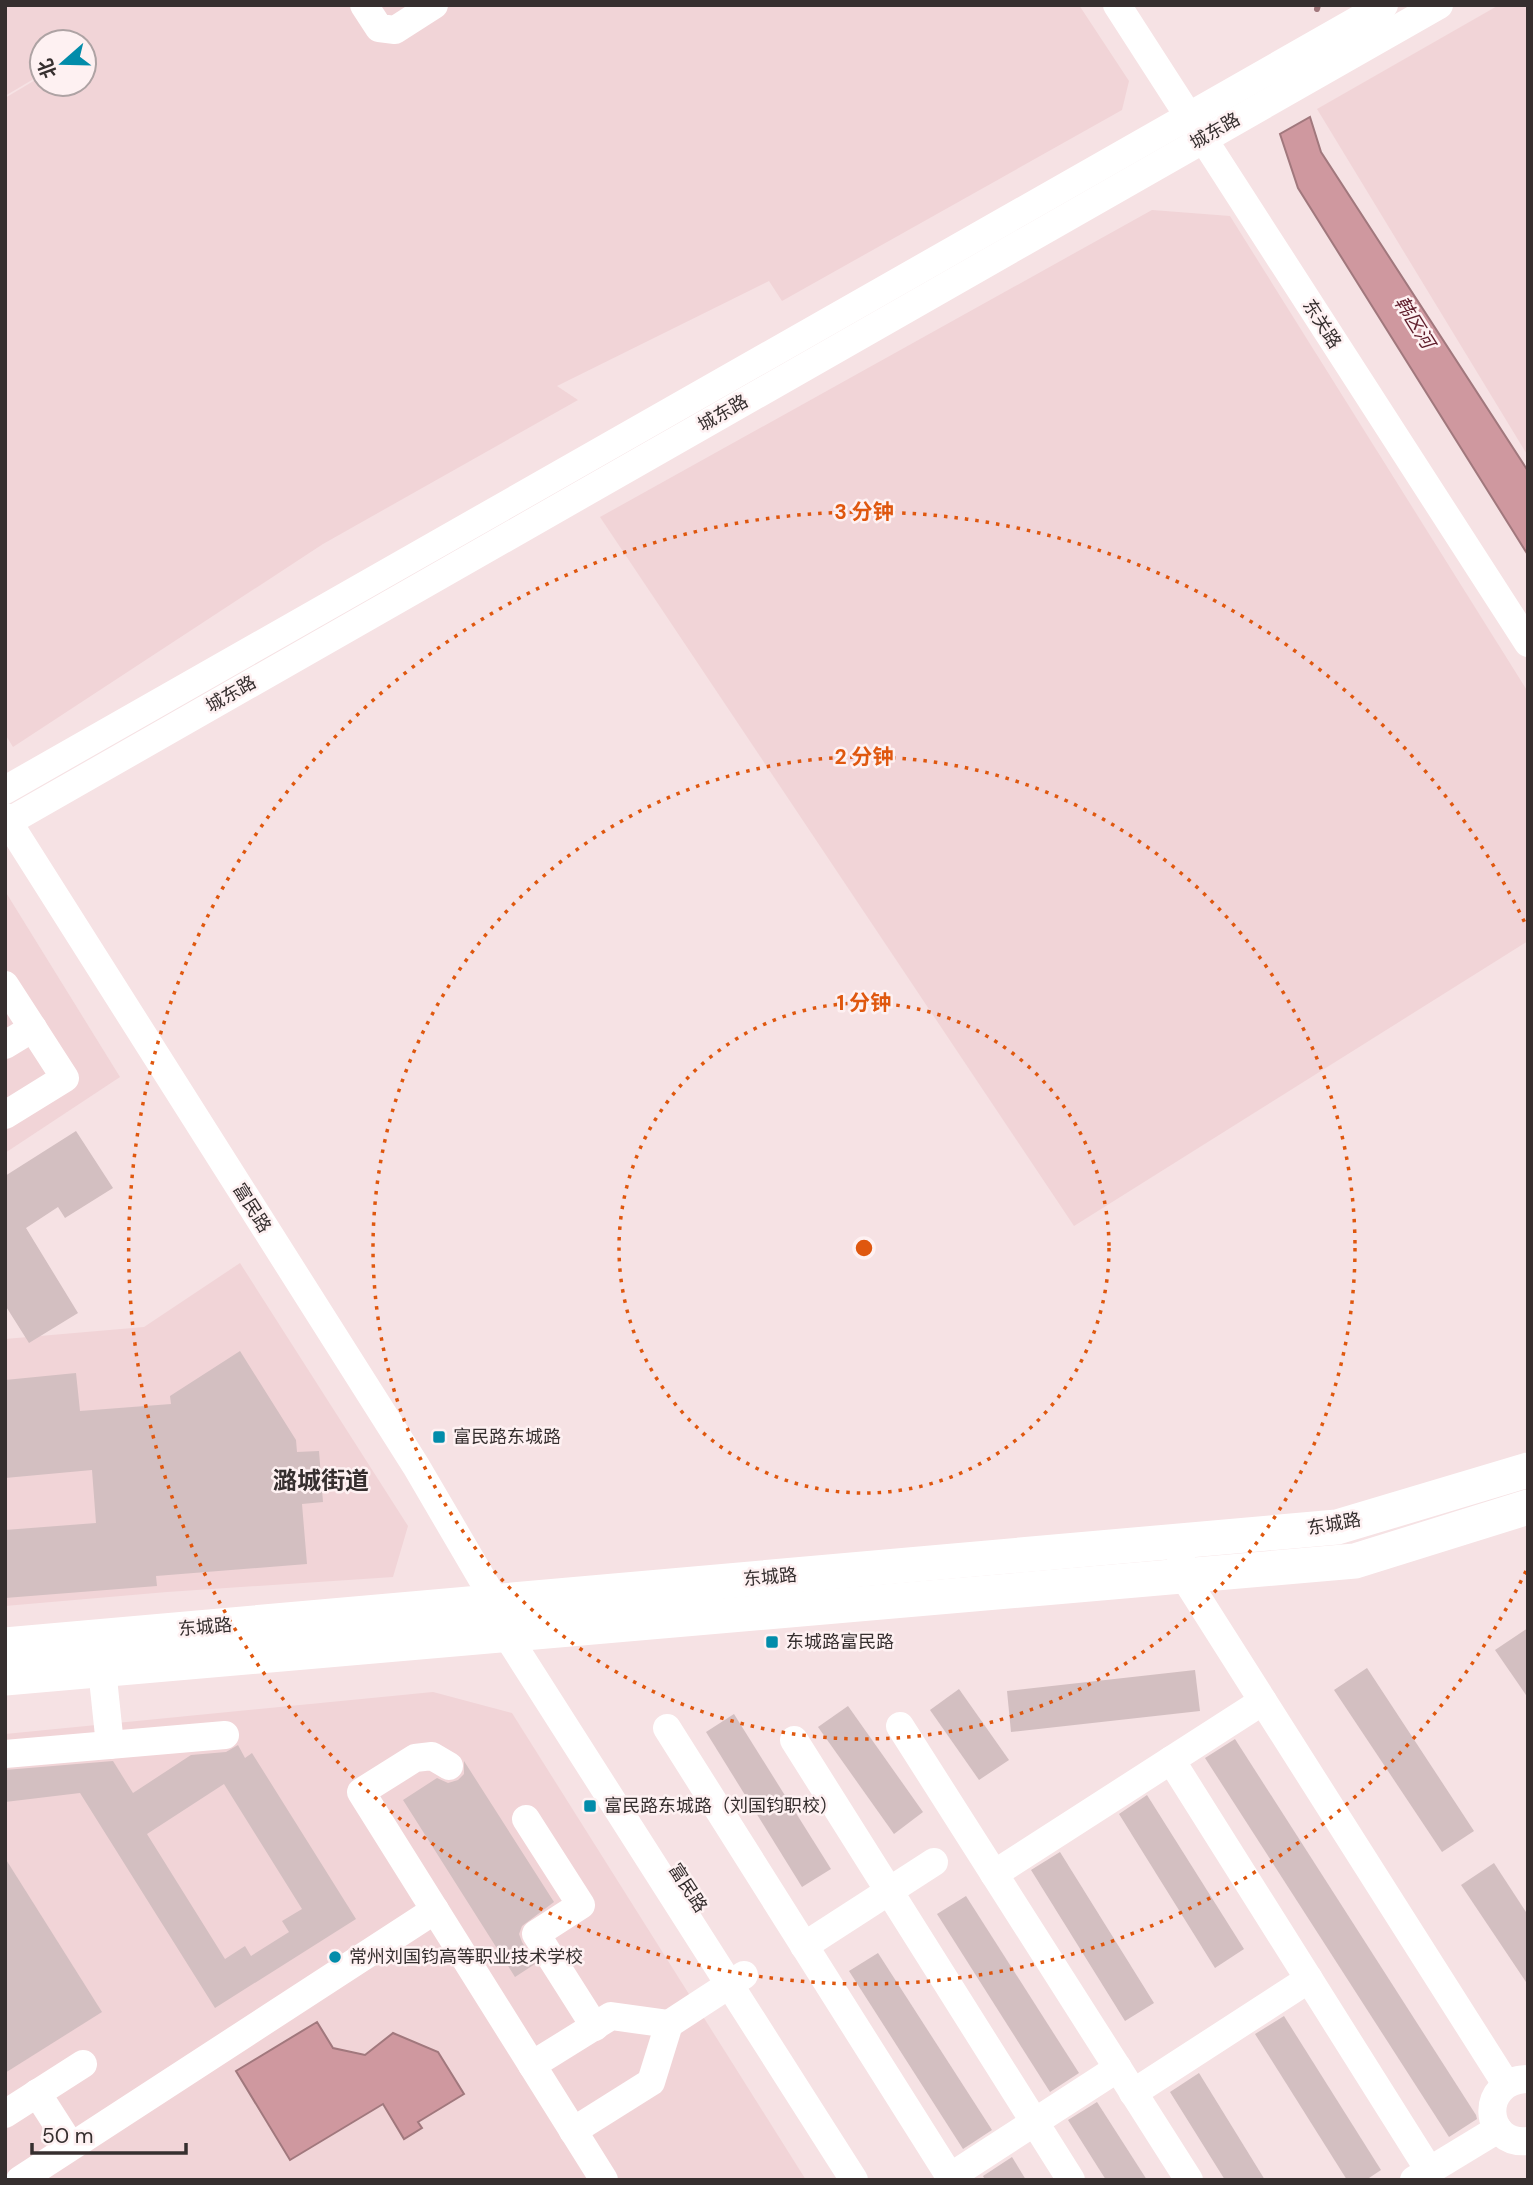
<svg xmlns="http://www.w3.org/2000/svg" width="1533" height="2185" font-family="'DM Sans','Noto Sans SC',sans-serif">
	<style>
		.built { fill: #f1d4d7 }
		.water { fill: #cf989f; stroke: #a1787d; stroke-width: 2 }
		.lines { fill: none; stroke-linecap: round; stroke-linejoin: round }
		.stream { stroke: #a1787d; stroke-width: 6 }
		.building { fill: #d3bfc1; fill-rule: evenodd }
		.minor { stroke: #fff; stroke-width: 28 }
		.major { stroke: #fff; stroke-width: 35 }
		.ring { fill: none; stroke: #df570e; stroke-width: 3.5; stroke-dasharray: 3.5 7 }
		.poi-dot { fill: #028caa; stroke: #fef1f2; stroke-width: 2.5 }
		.labels { text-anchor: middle; stroke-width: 5; stroke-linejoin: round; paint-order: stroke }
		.street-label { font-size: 18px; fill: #362f2f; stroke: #fef1f2 }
		.poi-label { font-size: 18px; fill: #362f2f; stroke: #fef1f2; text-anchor: start }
		.water-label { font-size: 19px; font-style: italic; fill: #601e2c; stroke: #fef1f2 }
		.district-label { font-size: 24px; font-weight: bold; fill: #362f2f; stroke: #fef1f2 }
		.centre { fill: #df570e; stroke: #fef1f2; stroke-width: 3.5 }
		.ring-label { font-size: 21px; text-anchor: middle; font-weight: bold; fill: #df570e; stroke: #fef1f2; stroke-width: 5; stroke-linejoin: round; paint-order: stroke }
	</style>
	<rect width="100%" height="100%" fill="#f6e2e4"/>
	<g class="built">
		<path d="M5 5H1079L1129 81 1122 110 782 301 769 281 557 386 578 400 323 544 13 747 5 734V98L42 76V84H84V42H42V74L5 96Z"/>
		<path d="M1499 5H1528V456L1317 109Z"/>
		<path d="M1152 210 1230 216 1528 692V941L1074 1226 600 517Z"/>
		<path d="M5 891 120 1077 5 1153Z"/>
		<path d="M240 1263 408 1526 393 1577 167 1592 5 1606V1339L144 1327Z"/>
		<path d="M433 1692 512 1713 806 2180H5V1734Z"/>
	</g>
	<g class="water">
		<path d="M1310 117 1321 152 1528 471V555L1298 188 1280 134Z"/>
		<path d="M317 2022 333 2048 365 2055 393 2033 438 2052 464 2094 418 2122 422 2128 404 2139 383 2104 290 2160 236 2071Z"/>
	</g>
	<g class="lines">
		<path class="stream" d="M1317 9 1318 5"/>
	</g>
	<g class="building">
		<path d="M76 1131 113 1188 65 1218 58 1207 26 1228 78 1313 29 1343 5 1305V1176Z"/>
		<path d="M240 1351 296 1440 297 1452 319 1451 323 1502 302 1504 307 1564 156 1576 157 1586 5 1598V1530L96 1523 92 1470 5 1478V1380L76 1373 80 1411 171 1404 170 1396Z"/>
		<path d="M1528 1628V1698L1495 1650Z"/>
		<path d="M1367 1668 1474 1831 1442 1852 1334 1690Z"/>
		<path d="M1195 1670 1200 1711 1011 1732 1007 1691Z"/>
		<path d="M959 1689 1009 1760 979 1780 930 1710Z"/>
		<path d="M848 1706 923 1812 894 1834 818 1727Z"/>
		<path d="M734 1714 831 1869 802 1887 706 1732Z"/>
		<path d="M1235 1739 1476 2115 1477 2119 1449 2137 1205 1758Z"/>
		<path d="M238 1745 245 1758 252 1753 356 1919 215 2008 80 1793 5 1802V1770L113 1761 133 1793 191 1755 226 1752ZM224 1784 302 1909 282 1921 289 1932 251 1956 245 1946 225 1959 147 1834Z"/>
		<path d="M464 1761 554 1902 522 1926 519 1934 522 1942 535 1964 515 1977 403 1800 437 1778 448 1783 458 1780 464 1774Z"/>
		<path d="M1147 1795 1244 1949 1215 1968 1119 1814Z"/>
		<path d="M1060 1852 1154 2003 1125 2021 1031 1870Z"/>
		<path d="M5 1858 102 2012 5 2073Z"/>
		<path d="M1494 1863 1528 1915V1985L1461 1885Z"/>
		<path d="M966 1896 1079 2073 1050 2092 937 1914Z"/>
		<path d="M878 1953 992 2130 963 2149 849 1971Z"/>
		<path d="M1284 2016 1381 2170 1366 2180H1347L1255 2034Z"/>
		<path d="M1199 2073 1265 2180H1225L1170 2092Z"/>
		<path d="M1097 2102 1147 2180H1106L1068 2120Z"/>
		<path d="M1012 2157 1026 2180H985L983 2176Z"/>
	</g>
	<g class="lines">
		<g class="minor">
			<path d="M364 5 379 28 395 30 434 5"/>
			<path d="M1117 5 1528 643"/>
			<path d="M5 790 1384 5"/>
			<path d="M5 817 416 1466 495 1601 506 1634 854 2180"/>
			<path d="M8 822 1439 5"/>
			<path d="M5 985 65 1078 5 1115"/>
			<path d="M5 1045 33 1028"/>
			<path d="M1181 1558 1183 1575 1506 2084"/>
			<path d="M102 1669 110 1745"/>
			<path d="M900 1726 1189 2180"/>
			<path d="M667 1728 952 2180"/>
			<path d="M794 1740 1071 2180"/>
			<path d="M5 1754 225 1735"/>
			<path d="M1171 1760 1429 2170"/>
			<path d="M449 1766 432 1756 415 1758 361 1792 604 2180"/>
			<path d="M526 1819 581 1905 536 1934 595 2027"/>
			<path d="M994 1874 1263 1701"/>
			<path d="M804 1946 934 1862"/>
			<path d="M532 2065 611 2016 669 2024"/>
			<path d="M1528 2079C1478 2080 1483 2146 1528 2141"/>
			<path d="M37 2093 71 2146"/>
			<path d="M1133 2093 1309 1979"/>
			<path d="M5 2114 83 2064"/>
			<path d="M573 2131 651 2082 669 2024 744 1975"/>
			<path d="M950 2177 1118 2068"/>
			<path d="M20 2180 435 1910"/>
			<path d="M1414 2180 1498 2129"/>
		</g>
		<g class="major">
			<path d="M5 1645 1337 1527 1528 1470"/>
			<path d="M5 1678 1355 1561 1528 1507"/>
		</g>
	</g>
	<g class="ring">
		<circle cx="864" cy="1248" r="245"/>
		<circle cx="864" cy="1248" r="491"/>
		<path d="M1526 1571A736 736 0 1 1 1526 925"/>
	</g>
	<g class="poi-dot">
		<rect x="432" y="1430" width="14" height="14" rx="3.5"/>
		<rect x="765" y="1635" width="14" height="14" rx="3.5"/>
		<rect x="583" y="1799" width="14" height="14" rx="3.5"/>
		<circle cx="335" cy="1957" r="7"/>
	</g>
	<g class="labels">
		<g class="street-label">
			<text transform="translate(1215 131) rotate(-30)" y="6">城东路</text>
			<text transform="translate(1322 324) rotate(57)" y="6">东关路</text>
			<text transform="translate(723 413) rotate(-30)" y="6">城东路</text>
			<text transform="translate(231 694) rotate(-30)" y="6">城东路</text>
			<text transform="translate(252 1208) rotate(58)" y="6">富民路</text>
			<text transform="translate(1334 1524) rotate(-10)" y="6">东城路</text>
			<text transform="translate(770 1577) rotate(-5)" y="6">东城路</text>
			<text transform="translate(205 1627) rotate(-5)" y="6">东城路</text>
			<text transform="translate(688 1888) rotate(57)" y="6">富民路</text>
		</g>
		<g class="poi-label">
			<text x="453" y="1443">富民路东城路</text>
			<text x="786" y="1648">东城路富民路</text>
			<text x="604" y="1812">富民路东城路（刘国钧职校）</text>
			<text x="349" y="1963">常州刘国钧高等职业技术学校</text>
		</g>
		<g class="water-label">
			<text transform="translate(1415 322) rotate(58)" y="7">韩区河</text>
		</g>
		<g class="district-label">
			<text x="321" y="1489">潞城街道</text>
		</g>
	</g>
	<circle cx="864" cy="1248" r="10" class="centre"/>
	<g class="ring-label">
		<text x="864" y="519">3 分钟</text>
		<text x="864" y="764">2 分钟</text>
		<text x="864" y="1010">1 分钟</text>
	</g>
	<rect width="1533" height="2185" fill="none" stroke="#362f2f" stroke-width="14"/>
	<g transform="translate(63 63) rotate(250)"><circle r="33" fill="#fef1f2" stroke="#aea3a4" stroke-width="2"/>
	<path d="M0-5L12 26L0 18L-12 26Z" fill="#028caa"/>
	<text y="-10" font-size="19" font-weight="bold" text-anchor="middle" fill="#362f2f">北</text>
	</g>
	<path d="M32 2143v10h154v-10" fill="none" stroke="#362f2f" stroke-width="3.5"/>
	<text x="42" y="2143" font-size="21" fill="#362f2f" stroke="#fef1f2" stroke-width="5" paint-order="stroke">50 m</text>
</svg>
